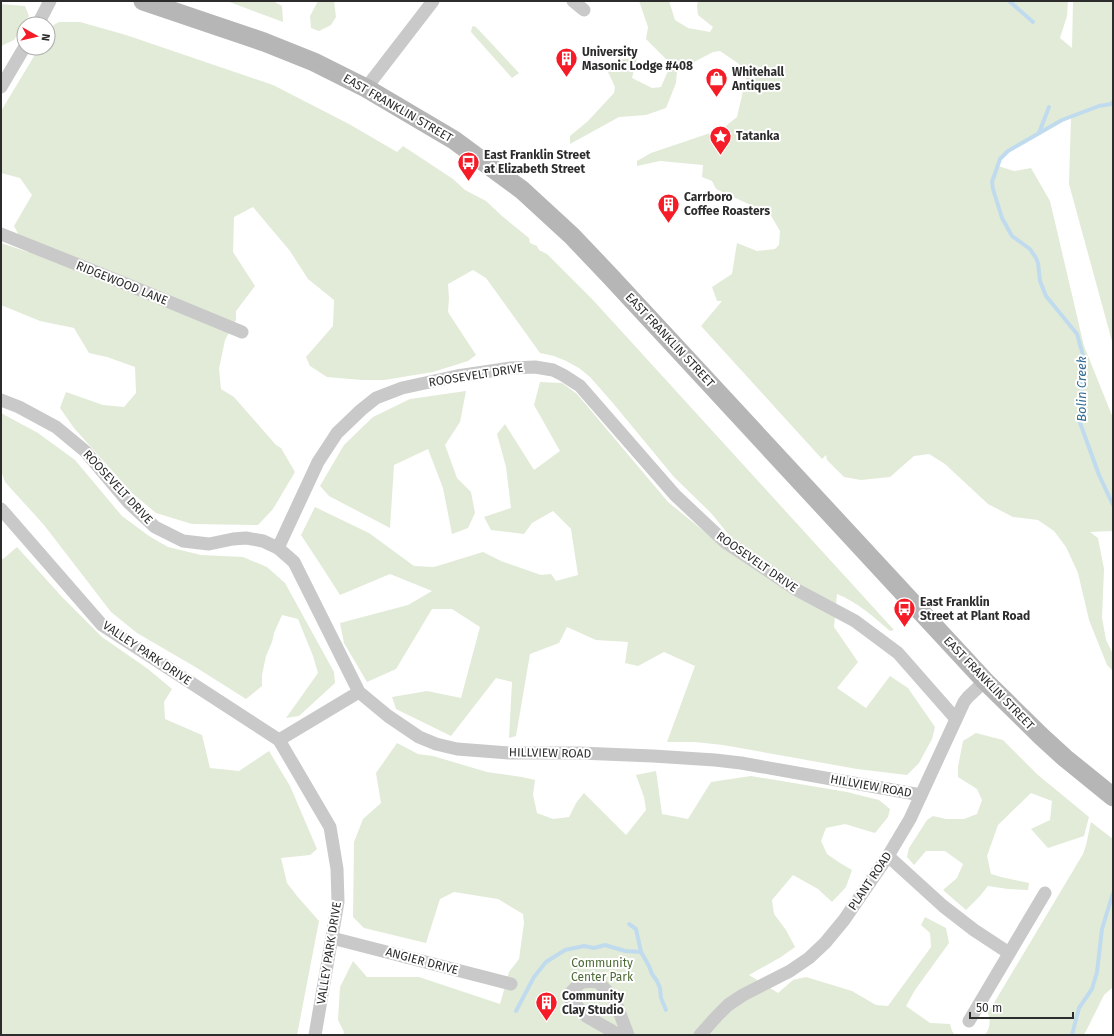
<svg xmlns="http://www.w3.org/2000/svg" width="1114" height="1036" font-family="'Fira Sans',sans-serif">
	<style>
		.green { fill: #e2ebd7 }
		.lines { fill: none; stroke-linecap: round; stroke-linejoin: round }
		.stream { stroke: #c1dbee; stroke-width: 4 }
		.street { stroke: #c9c9c9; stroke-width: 13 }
		.secondary { stroke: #b6b6b6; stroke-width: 19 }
		.labels { text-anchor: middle; stroke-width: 4; stroke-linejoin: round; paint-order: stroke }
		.poi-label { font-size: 12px; font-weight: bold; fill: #2c2c2c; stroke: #fff; text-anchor: start }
		.street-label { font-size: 12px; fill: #2c2c2c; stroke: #fff }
		.park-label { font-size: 12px; fill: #4e6b36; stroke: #fff }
		.water-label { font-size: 13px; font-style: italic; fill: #336d94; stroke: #fff }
	</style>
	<rect width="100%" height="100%" fill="#fff"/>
	<g class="green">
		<path d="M227 1H273L282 6 283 22Z"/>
		<path d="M318 1H334L336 17 331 25 319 31 311 28 310 16Z"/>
		<path d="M639 1H669L675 20 688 28 710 32 713 27 698 15 697 6 698 1H1068L1067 16 1060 38 1072 48 1073 1H1113V345L1069 184 1071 117 1062 120 1008 151 1000 159 998 166 1014 171 1031 168 1050 201 1084 346 1113 418V531L1090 532 1098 538 1104 569 1102 618 1106 640 1113 654V671L1107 665 1089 620 1078 573 1066 547 1054 531 1038 520 1013 517 988 504 945 464 929 454 914 456 890 477 861 480 844 477 827 460 826 455 822 459 701 326 722 301H717L712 287 732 274 737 243 757 251 775 249 779 245 780 231 770 214 716 189 712 181 702 177 703 165 660 161 637 166V161L651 153 722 129 737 117 747 74 739 64 720 51 713 52 677 71 676 83 666 108 646 115 619 117 570 144V136L588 121 614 93 615 87 608 72 622 59 637 58 632 78 652 88 661 87 671 64 646 39 648 27Z"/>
		<path d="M1 4 25 6 29 16 14 40 1 46Z"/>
		<path d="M59 22H80L126 35 273 85 349 124 397 152 403 146 453 179 465 190 486 201 502 216 529 238 530 243 537 246 539 250 547 254 593 300 894 630 890 631C874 617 857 602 837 594L834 627 858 662 837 688 866 708 890 676 908 688 935 727 932 739 919 763 907 775 857 769 723 745 695 742H667L695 666 664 652 638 666 625 663 628 642 596 640 567 627 559 643 530 654 516 736 509 738 512 682 496 678 451 736 396 709 392 697 427 691 461 698 480 627 452 609H432L396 669 367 682 344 643 340 623 408 605 432 591 390 574 340 595 324 570 301 535 315 507 369 533 414 566 434 567 483 552 501 561 541 575 551 574 556 581 578 575 571 529 553 511 532 523 524 534 491 530 484 517 511 508 506 467 497 434 505 424 534 470 560 451 534 405 540 382 562 383 577 394 668 502 716 541 729 535 711 513 674 477 612 402 590 377 579 368 566 361 554 356 540 353 486 278 473 270 448 284 449 298 448 312 476 355 468 361 433 372 384 380H362L327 377 310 366 306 357 333 326 334 300 308 279 290 251 253 207 234 217 233 252 255 286 236 311V320L225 340 219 369 221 389 234 397 276 445 281 448 295 472 273 509 258 525 192 524 156 513 132 493 74 428 60 408 66 392 103 405 124 407 136 393 135 367 107 357 89 353 74 328 40 321 1 305V243L28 252 14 226 32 195 20 178 1 173V111L39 48H48C48 36 47 27 59 22Z"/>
		<path d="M473 26 476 27 519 73 512 78 471 32 472 27Z"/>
		<path d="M466 391 460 422 445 445 457 478 471 492 475 513 468 528 452 534 443 488 428 449 394 465 390 528 329 496 320 486 344 445 373 417 410 399Z"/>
		<path d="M1 413 38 433 75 460 122 516 149 536 168 547 201 555 243 557 267 567 285 583 334 672 335 683 299 716 286 718 318 673 313 656 298 619 282 615 274 633 272 642 266 656 262 675V686L246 699 197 668 137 633 111 612 44 525 5 482 1 470Z"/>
		<path d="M17 547 62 597 102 637 148 669 172 689 164 702 165 719 202 735 210 768 239 771 269 751 290 786 317 849 310 855 281 858 287 883 297 896 319 921 297 1035H1V559H3Z"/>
		<path d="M976 733 1003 740 1038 775 1089 817 1084 836 1048 848 1031 829 1050 820 1052 801 1031 793 998 825 987 856 991 874 1001 877 1029 883 1028 890 1008 889 988 886 979 897 966 910 943 890 957 878 963 864 945 851H926L914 865 907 857 909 848 927 820 933 816 946 819H964L977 814 982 800 977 789 958 777V767L963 741Z"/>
		<path d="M397 743 418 754 433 756 487 772 522 777 535 780 533 795 537 813 553 819 569 817 576 803 584 793 626 835 646 810 644 797 636 775 656 771 662 814 688 819 711 782 751 776 847 792 879 800 890 809 888 817 875 833 845 824 826 828 821 841 827 854 840 863 852 870 846 887 832 902 818 889 793 875 772 900 774 914 786 930 795 947 781 957 749 975 778 993 793 980 806 977 852 991 876 1005 888 1006 931 947 930 933 921 925 925 917 946 928 949 943 915 990 906 1006 930 1023 950 1024 952 1031 955 1035H343L344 1032 338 1020 340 987 353 961 367 977H419L500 1004 509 972 519 959 524 923 523 914 498 899 454 892 440 899 426 943 364 928 353 917 354 842 363 819 381 803 376 773Z"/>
		<path d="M1091 822 1113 839V987L1104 995 1084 1035H985C990 1028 991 1021 988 1013L1083 854 1086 845Z"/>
	</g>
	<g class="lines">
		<g class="stream">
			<path d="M1009 1 1033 22"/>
			<path d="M1113 102 1111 104 1099 106 1062 120 1008 151 1000 159 992 182 993 189 1002 218 1012 236 1030 249 1036 258 1038 263 1040 281 1046 296 1077 334 1084 359 1079 420 1099 475 1113 505"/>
			<path d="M1039 133 1049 107"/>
			<path d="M629 924 636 929 641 952"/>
			<path d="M516 1011 534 977 546 962 565 950 584 946 594 948 605 945 625 951 641 952 649 966 652 974 657 981 660 988 661 998 666 1010"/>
			<path d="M1072 1035 1079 1008 1092 989 1097 972 1102 929 1113 893"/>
		</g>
		<g class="street">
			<path d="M573 1 584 10"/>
			<path d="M38 24 50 1"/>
			<path d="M1 87 24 48"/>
			<path d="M366 88 433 1"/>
			<path d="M1 234 121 282 242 332"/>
			<path d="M1 400 19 407 56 427 85 451 129 503 155 527 183 541 209 544 233 539 246 538 263 541 278 548 294 562 359 692 388 716 419 737 436 744 457 749 509 753H579L653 756 715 760 741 763 921 795"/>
			<path d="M1 509 102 625 279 740 330 827 337 869 338 902 315 1035"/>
			<path d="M278 548 318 462 337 433 361 410 376 398 402 388 457 376 511 368 535 367 553 370 563 375 580 386 675 495 725 542 797 590 855 621 898 653 956 719"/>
			<path d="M279 740 359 692"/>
			<path d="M888 856 943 906 974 930 1009 953"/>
			<path d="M332 938 511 984"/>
			<path d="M969 1021 1045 893"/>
			<path d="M619 1035 586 1016 568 996C580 983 579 980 598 982L614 998 628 1035"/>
			<path d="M700 1035 717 1016 728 1005 743 995 790 971 809 958 825 943 844 920 888 856 910 819 964 702 968 697 985 681"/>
		</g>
		<path class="secondary" d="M143 1 264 42 314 62 366 88 454 140 522 190 572 236 610 276 985 681 1042 737 1065 758 1113 797"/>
	</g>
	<defs>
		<symbol id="building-pin" viewBox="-11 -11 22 30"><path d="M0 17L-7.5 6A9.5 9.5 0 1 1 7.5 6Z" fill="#f51c28" stroke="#fff"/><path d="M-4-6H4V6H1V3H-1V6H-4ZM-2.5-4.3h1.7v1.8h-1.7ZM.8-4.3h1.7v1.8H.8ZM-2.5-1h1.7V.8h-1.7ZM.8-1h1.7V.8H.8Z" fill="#fff"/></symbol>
		<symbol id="shop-pin" viewBox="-11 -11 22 30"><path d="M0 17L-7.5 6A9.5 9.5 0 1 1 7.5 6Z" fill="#f51c28" stroke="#fff"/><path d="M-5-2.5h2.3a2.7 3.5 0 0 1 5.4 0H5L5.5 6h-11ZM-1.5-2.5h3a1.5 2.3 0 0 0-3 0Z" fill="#fff"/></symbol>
		<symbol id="sight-pin" viewBox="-11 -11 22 30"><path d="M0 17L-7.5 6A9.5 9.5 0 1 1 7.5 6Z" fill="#f51c28" stroke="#fff"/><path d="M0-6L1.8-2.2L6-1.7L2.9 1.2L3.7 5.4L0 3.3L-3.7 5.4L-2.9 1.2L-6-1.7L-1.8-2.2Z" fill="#fff"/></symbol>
		<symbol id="bus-pin" viewBox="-11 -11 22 30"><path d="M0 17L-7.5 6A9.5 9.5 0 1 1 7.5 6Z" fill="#f51c28" stroke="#fff"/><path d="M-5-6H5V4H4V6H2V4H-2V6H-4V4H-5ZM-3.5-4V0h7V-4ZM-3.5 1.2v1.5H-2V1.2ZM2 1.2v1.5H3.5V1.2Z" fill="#fff"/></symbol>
	</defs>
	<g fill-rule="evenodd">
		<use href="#building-pin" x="554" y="46" width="25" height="34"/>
		<use href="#shop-pin" x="704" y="66" width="25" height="34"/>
		<use href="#sight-pin" x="708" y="124" width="25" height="34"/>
		<use href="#bus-pin" x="456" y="150" width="25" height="34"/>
		<use href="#building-pin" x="656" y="192" width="25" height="34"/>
		<use href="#bus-pin" x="892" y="596" width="25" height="34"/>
		<use href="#building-pin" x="534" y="990" width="25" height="34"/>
	</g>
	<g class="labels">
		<g class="poi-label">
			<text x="582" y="56">University<tspan x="582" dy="14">Masonic Lodge #408</tspan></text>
			<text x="732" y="76">Whitehall<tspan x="732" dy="14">Antiques</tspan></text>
			<text x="736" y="140">Tatanka</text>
			<text x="484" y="159">East Franklin Street<tspan x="484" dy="14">at Elizabeth Street</tspan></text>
			<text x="684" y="201">Carrboro<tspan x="684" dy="14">Coffee Roasters</tspan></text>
			<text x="920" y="606">East Franklin<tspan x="920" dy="14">Street at Plant Road</tspan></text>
			<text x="562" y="1000">Community<tspan x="562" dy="14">Clay Studio</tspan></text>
		</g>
		<g class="street-label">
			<text transform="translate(398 108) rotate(30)" y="4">EAST FRANKLIN STREET</text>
			<text transform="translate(122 283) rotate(22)" y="4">RIDGEWOOD LANE</text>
			<text transform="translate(670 340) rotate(47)" y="4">EAST FRANKLIN STREET</text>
			<text transform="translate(476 375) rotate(-9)" y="4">ROOSEVELT DRIVE</text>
			<text transform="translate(118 487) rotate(47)" y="4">ROOSEVELT DRIVE</text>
			<text transform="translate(757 562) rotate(35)" y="4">ROOSEVELT DRIVE</text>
			<text transform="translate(147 653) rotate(34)" y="4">VALLEY PARK DRIVE</text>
			<text transform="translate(989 683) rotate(46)" y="4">EAST FRANKLIN STREET</text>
			<text transform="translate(550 753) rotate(1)" y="4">HILLVIEW ROAD</text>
			<text transform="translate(871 786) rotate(10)" y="4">HILLVIEW ROAD</text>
			<text transform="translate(870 881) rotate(-56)" y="4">PLANT ROAD</text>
			<text transform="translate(329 953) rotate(-81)" y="4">VALLEY PARK DRIVE</text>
			<text transform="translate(422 961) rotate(15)" y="4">ANGIER DRIVE</text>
		</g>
		<g class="park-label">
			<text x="602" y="967">Community<tspan x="602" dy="14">Center Park</tspan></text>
		</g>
		<g class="water-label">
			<text transform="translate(1081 389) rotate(-90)" y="5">Bolin Creek</text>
		</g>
	</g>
	<rect width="1114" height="1036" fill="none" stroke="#2c2c2c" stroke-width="4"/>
	<g transform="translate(36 36) rotate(98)"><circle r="19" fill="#ffffff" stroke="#ababab"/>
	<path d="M0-3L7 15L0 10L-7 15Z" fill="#f51c28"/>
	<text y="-6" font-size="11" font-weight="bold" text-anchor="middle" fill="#2c2c2c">N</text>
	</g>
	<path d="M970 1012v6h103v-6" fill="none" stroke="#2c2c2c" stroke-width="2"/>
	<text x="976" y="1012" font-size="12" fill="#2c2c2c" stroke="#ffffff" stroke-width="3" paint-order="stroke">50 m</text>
</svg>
